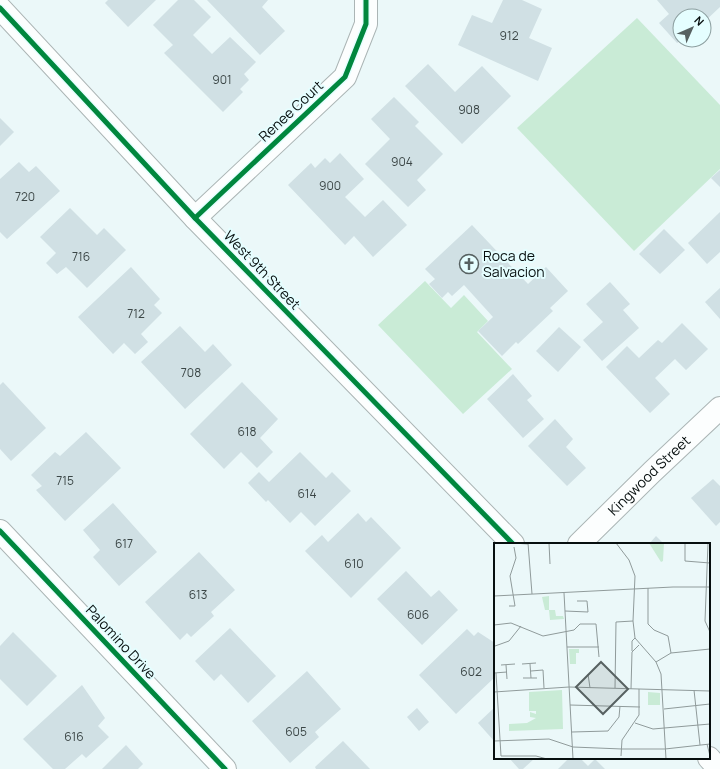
<svg xmlns="http://www.w3.org/2000/svg" width="720" height="769" font-family="Manrope,sans-serif">
	<style>
		.green { fill: #c9ebd6 }
		.building { fill: #d0e0e4 }
		.lines { fill: none; stroke-linecap: round; stroke-linejoin: round }
		.street-casing { stroke: #abb5b5; stroke-width: 24 }
		.secondary-casing { stroke: #abb5b5; stroke-width: 24 }
		.street { stroke: #fcfefe; stroke-width: 22 }
		.secondary { stroke: #fcfefe; stroke-width: 22 }
		.cycleway-casing { stroke: #e5feff; stroke-width: 8 }
		.cycleway { stroke: #00873e; stroke-width: 5 }
		.labels { text-anchor: middle; stroke-width: 4; stroke-linejoin: round; paint-order: stroke }
		.number-label { font-size: 12px; fill: #3b4646 }
		.street-label { font-size: 14px; fill: #070f0f; stroke: #e5feff }
		.poi-label { font-size: 14px; fill: #070f0f; stroke: #e5feff; text-anchor: start }
		.inset-road { fill: none; stroke: #909b9b; stroke-width: 1 }
		.view { fill: #576161; fill-opacity: 0.15; stroke: #576161; stroke-width: 2 }
		.inset-edge { fill: none; stroke: #070f0f; stroke-width: 2 }
	</style>
	<rect width="100%" height="100%" fill="#ebf8f9"/>
	<g class="green">
		<path d="M637 18 720 105V169L634 251 517 128Z"/>
		<path d="M425 281 451 308 464 295 488 321 477 332 512 369 463 414 378 325Z"/>
	</g>
	<g class="building">
		<path d="M108 0H156L128 27 105 3Z"/>
		<path d="M178 0H194L211 17 193 35 212 54 230 37 256 62 244 74 249 80 240 89 243 92 223 112 164 53 173 45 153 25Z"/>
		<path d="M207 0H268L262 7 285 31 260 55Z"/>
		<path d="M503 0H522L542 9 529 38 552 48 538 81 458 45 472 15 492 23Z"/>
		<path d="M657 0H720V7L704 22V16H680V41L677 43 659 23 669 14Z"/>
		<path d="M428 64 455 92 482 66 511 96 462 144 405 86Z"/>
		<path d="M394 97 419 122 415 126 443 154 417 180 426 190 408 207 365 164 390 139 371 119Z"/>
		<path d="M0 118 14 132 0 146Z"/>
		<path d="M340 153 364 179 345 197 365 217 383 200 407 225 373 257 354 236 345 245 288 185 311 163 315 168 325 158 330 163Z"/>
		<path d="M19 162 29 172 36 166 60 191 7 239 0 232V179Z"/>
		<path d="M720 170V187L711 178Z"/>
		<path d="M70 208 97 235 104 228 126 250 87 288 66 267 57 274 46 263 56 253 40 237Z"/>
		<path d="M720 212V252L707 264 688 243Z"/>
		<path d="M472 225 528 284 546 267 568 291 550 308 553 311 518 344 516 342 502 356 478 331 493 317 464 285 452 296 448 292 442 298 429 284 435 279 425 269Z"/>
		<path d="M664 229 685 250 660 274 639 254Z"/>
		<path d="M131 267 160 299 154 305 162 313 141 334 148 342 135 354 124 343 113 354 78 317Z"/>
		<path d="M610 282 630 304 623 310 639 328 602 361 583 340 603 322 586 304Z"/>
		<path d="M720 288V319L705 302Z"/>
		<path d="M682 323 708 349 686 370 675 359 655 378 670 394 650 413 606 367 627 346 639 358 658 340 662 343Z"/>
		<path d="M180 326 205 352 213 344 232 365 185 409 141 362Z"/>
		<path d="M559 327 581 347 558 372 536 351Z"/>
		<path d="M513 374 532 396 527 400 544 419 523 438 487 399Z"/>
		<path d="M3 382 46 428 11 461 0 449V385Z"/>
		<path d="M242 382 278 419 260 438 273 452 257 468 241 452 224 469 190 434Z"/>
		<path d="M555 419 573 439 566 447 586 468 567 486 528 446Z"/>
		<path d="M86 432 121 468 65 521 36 490 42 486 31 475 55 452 60 456Z"/>
		<path d="M300 452 326 478 332 472 351 491 315 526 301 512 290 523 268 500 266 502 248 483 259 472 269 482Z"/>
		<path d="M713 479 720 486V522L716 526 691 498Z"/>
		<path d="M113 503 157 552 119 586 93 557 100 550 83 530Z"/>
		<path d="M358 513 366 522 371 517 401 548 351 598 305 551 322 535 328 542Z"/>
		<path d="M656 536 664 544H649Z"/>
		<path d="M199 552 235 590 211 612 214 616 191 637 187 633 180 640 145 602Z"/>
		<path d="M406 571 431 597 439 590 458 610 422 645 377 599Z"/>
		<path d="M230 628 276 676 248 703 221 674 214 681 195 661Z"/>
		<path d="M467 629 474 636 478 632 495 643V677L456 714 419 675Z"/>
		<path d="M13 632 57 676 27 706 0 679V646Z"/>
		<path d="M307 671 341 709 315 732 319 737 290 763 252 721Z"/>
		<path d="M82 685 105 718 98 726 109 737 86 758 82 754 65 769H53L23 739Z"/>
		<path d="M495 707V742L478 723Z"/>
		<path d="M417 708 429 722 419 731 407 717Z"/>
		<path d="M343 741 370 769H316L315 767Z"/>
		<path d="M126 745 143 764 138 769H102Z"/>
		<path d="M509 758H535L523 769H519Z"/>
		<path d="M569 758H580L588 766 595 759 605 769H558Z"/>
	</g>
	<g class="lines">
		<defs>
			<g id="street">
				<path d="M195 218 345 77 366 24V0"/>
				<path d="M0 531 225 769"/>
				<path id="s1" d="M579 544 652 472 720 408"/>
			</g>
			<g id="secondary">
				<path d="M0 8 195 218 513 544"/>
				<path d="M709 758 719 769"/>
			</g>
		</defs>
		<use href="#street" class="street-casing"/>
		<use href="#secondary" class="secondary-casing"/>
		<use href="#street" class="street"/>
		<use href="#secondary" class="secondary"/>
		<defs>
			<g id="cycleway">
				<path d="M0 8 195 218 513 544"/>
				<path d="M195 218 345 77 366 24V0"/>
				<path d="M0 531 225 769"/>
			</g>
		</defs>
		<use href="#cycleway" class="cycleway-casing"/>
		<use href="#cycleway" class="cycleway"/>
	</g>
	<defs>
		<symbol id="church-ring" viewBox="-11 -11 22 22"><circle r="9.5" fill="#e5feff" stroke="#576161" stroke-width="1.5"/><path d="M-1.2-6h2.4v3.5h3.3v2.4h-3.3V6h-2.4V-.1h-3.3v-2.4h3.3Z" fill="#576161"/></symbol>
	</defs>
	<g fill-rule="evenodd">
		<use href="#church-ring" x="458" y="253" width="22" height="22"/>
	</g>
	<g class="labels">
		<g class="number-label">
			<text x="509" y="40">912</text>
			<text x="222" y="84">901</text>
			<text x="469" y="114">908</text>
			<text x="402" y="166">904</text>
			<text x="330" y="190">900</text>
			<text x="25" y="201">720</text>
			<text x="81" y="261">716</text>
			<text x="136" y="318">712</text>
			<text x="191" y="377">708</text>
			<text x="247" y="436">618</text>
			<text x="65" y="485">715</text>
			<text x="307" y="498">614</text>
			<text x="124" y="548">617</text>
			<text x="354" y="568">610</text>
			<text x="198" y="599">613</text>
			<text x="418" y="619">606</text>
			<text x="471" y="676">602</text>
			<text x="296" y="736">605</text>
			<text x="74" y="741">616</text>
		</g>
		<g class="street-label">
			<text transform="translate(291 111) rotate(-43)" y="5">Renee Court</text>
			<text transform="translate(262 270) rotate(46)" y="5">West 9th Street</text>
			<text dy="5" stroke="none"><textPath href="#s1" startOffset="98">Kingwood Street</textPath></text>
			<text transform="translate(121 642) rotate(47)" y="5">Palomino Drive</text>
		</g>
		<g class="poi-label">
			<text x="483" y="261">Roca de<tspan x="483" dy="16">Salvacion</tspan></text>
		</g>
	</g>
	<g transform="translate(494 543)">
		<rect width="216" height="216" fill="#ebf8f9"/>
		<path d="M155 0H170L169 18 167 19ZM55 53V67H61L62 73H69L70 76 56 77 55 67H51L48 54ZM75 106H85V110H82V121H76ZM68 147 69 186 15 188V181L33 180 42 175 36 174V169L42 171V168H35V149ZM154 149 166 150V162H154Z" fill="#c9ebd6"/>
		<path class="inset-road" d="M19 0 34 1M34 0 38 51M55 0 56 21M122 0 135 17 141 33 139 78 141 95 162 119 167 131 172 216M191 0V18L216 20M214 0 211 78 216 89M0 26V0M154 45V81L160 87 174 93 177 110M70 50 79 216M0 53 179 44H216M15 63H21L16 33 22 15 20 4M71 68 94 69 93 58H83M0 82 17 80 49 93 80 87 86 81H102L105 114M1 103 15 98 27 83M73 104H105M138 108V98L141 95M162 119 177 110 216 106M28 121 42 120M36 121 37 135M7 122 21 121M12 122 13 136M37 128 49 127 50 145M0 130 13 129M2 130 7 213H42L53 216M94 131 96 145M29 135H43M121 145 122 79 139 78M137 146 138 109 145 102M200 147 206 202M0 149 75 144 216 148M76 162 146 164M170 166 216 161M141 180 159 186 216 181M78 189 114 188 125 174 126 163M0 198 55 196 79 204 128 206H171L216 201M213 201 216 213M127 213 128 197 145 172V146"/>
		<path class="view" d="M107 119 134 146 109 171 82 144Z"/>
		<rect width="216" height="216" class="inset-edge"/>
	</g>
	<g transform="translate(692 28) rotate(45)"><circle r="19" fill="#e5feff" stroke="#8c9e9f"/>
	<path d="M0-3L7 15L0 10L-7 15Z" fill="#576161"/>
	<text y="-6" font-size="11" font-weight="bold" text-anchor="middle" fill="#070f0f">N</text>
	</g>
</svg>
